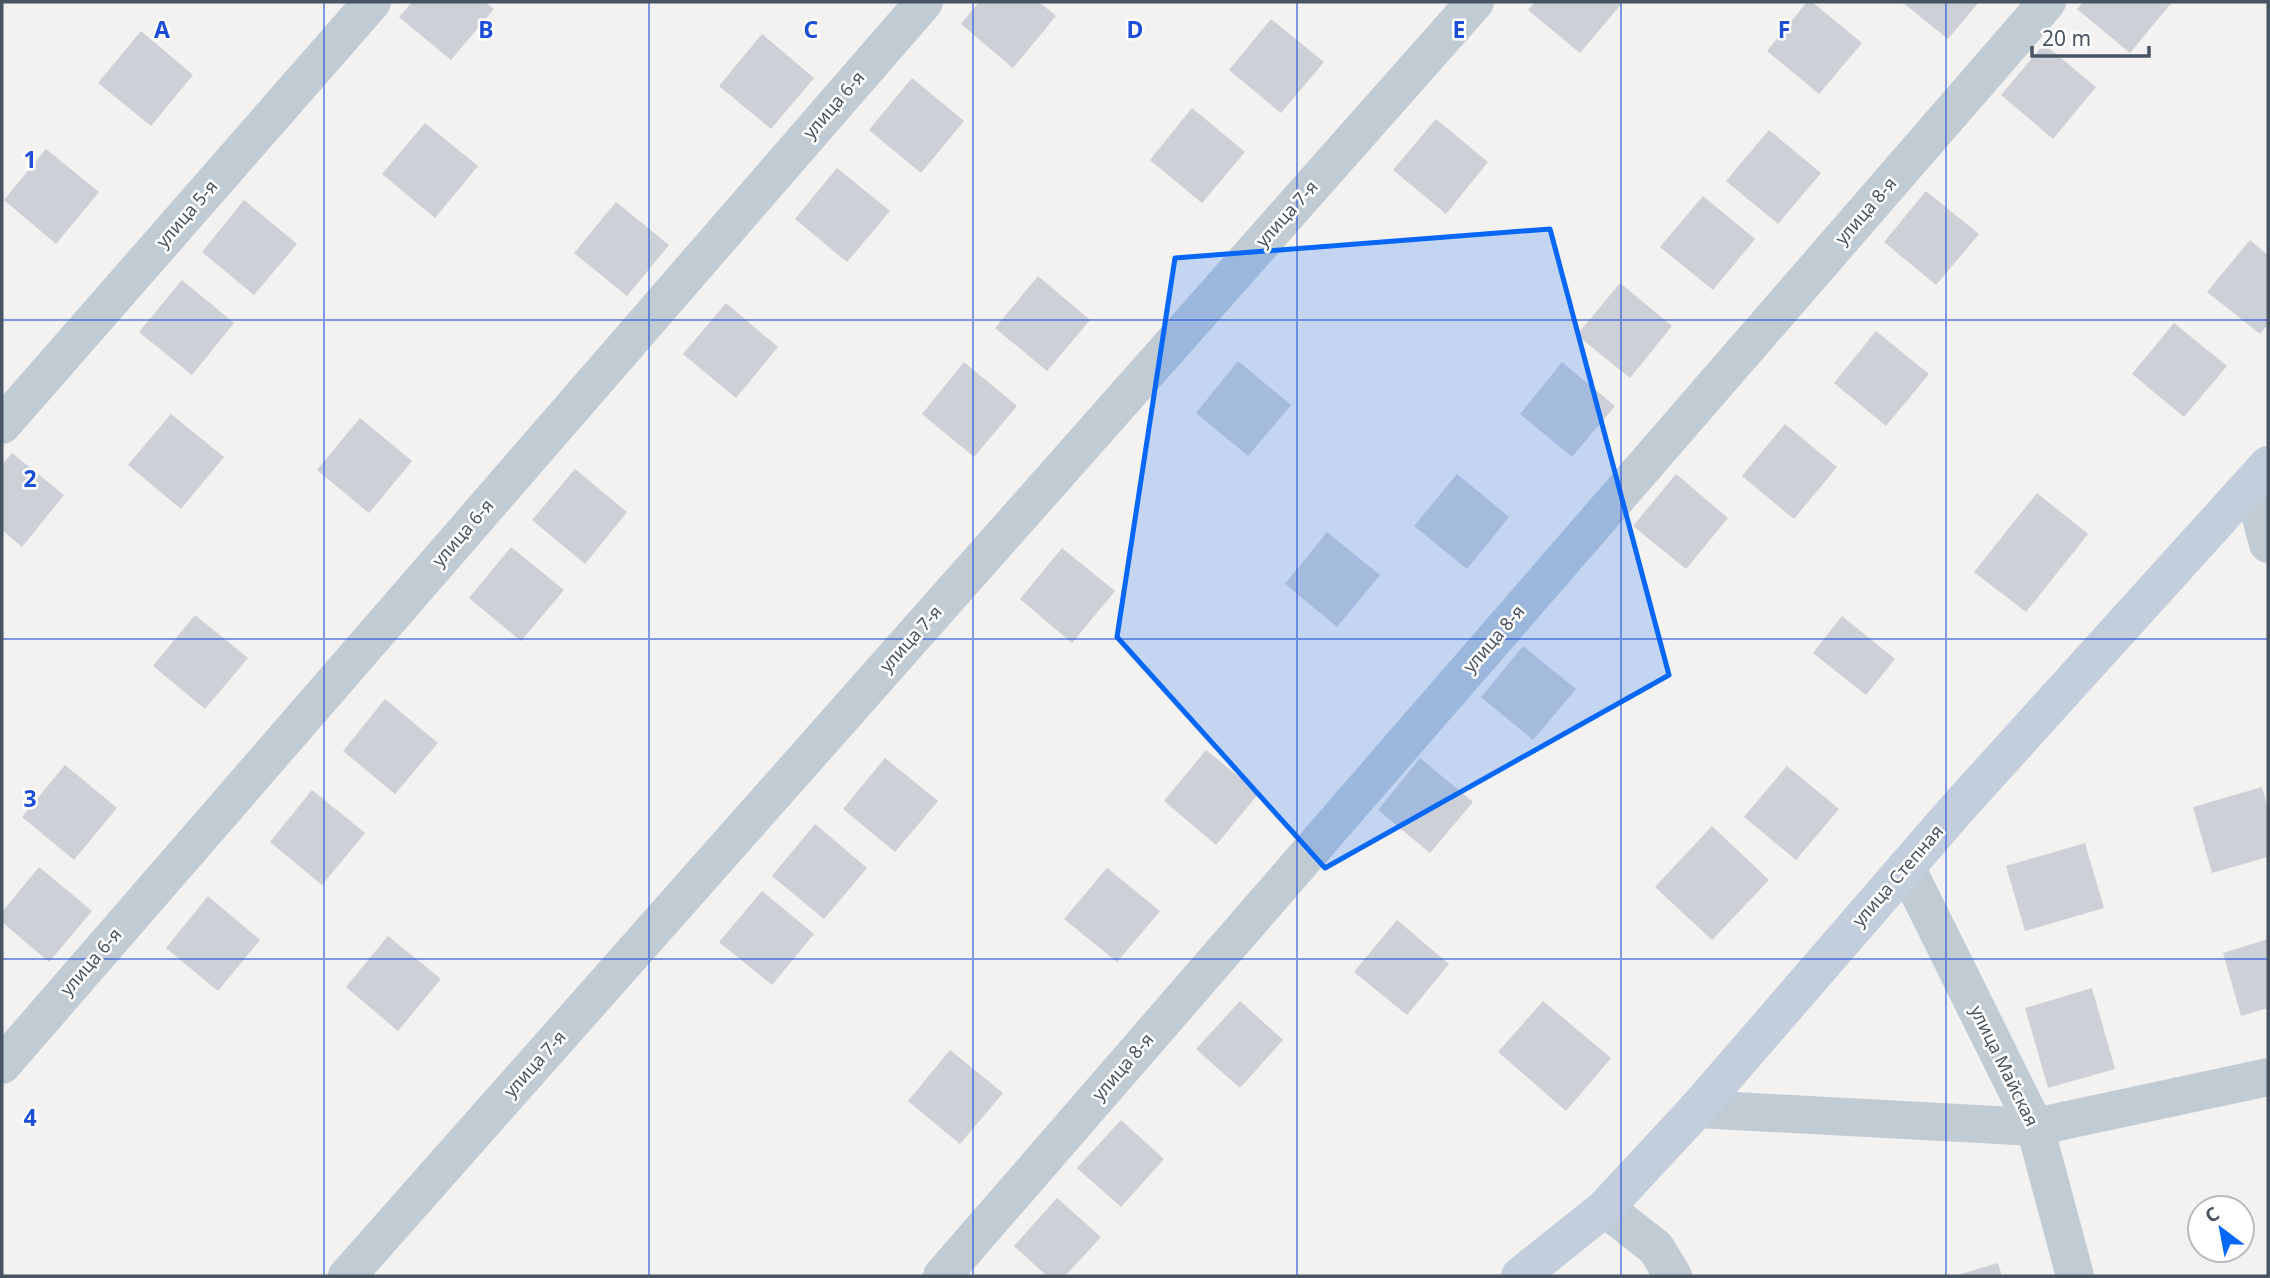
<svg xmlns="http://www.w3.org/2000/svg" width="2270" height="1278" font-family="'Noto Sans',sans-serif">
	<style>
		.building { fill: #cdd0d6 }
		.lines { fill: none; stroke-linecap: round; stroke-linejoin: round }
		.street { stroke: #c1cbd4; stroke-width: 38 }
		.secondary { stroke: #c2cedc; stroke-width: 38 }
		.marked { fill: #0667f9; fill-opacity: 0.2; stroke: #0667f9; stroke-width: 5; stroke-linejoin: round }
		.grid { fill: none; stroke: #1d4ed8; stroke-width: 2; stroke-opacity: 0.55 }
		.labels { text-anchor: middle; stroke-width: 5; stroke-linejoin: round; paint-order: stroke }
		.street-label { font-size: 18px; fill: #475461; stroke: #fff }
		.grid-label { font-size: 23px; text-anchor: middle; font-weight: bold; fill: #1d4ed8; stroke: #fff; stroke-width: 5; stroke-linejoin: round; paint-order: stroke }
	</style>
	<rect width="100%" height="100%" fill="#f4f1f1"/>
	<g class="building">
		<path d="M412 2H485L494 9 451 60 399 17Z"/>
		<path d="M979 2H1039L1056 16 1013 68 961 24Z"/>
		<path d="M1535 2H1623L1580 53 1528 10Z"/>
		<path d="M1807 2H1812L1862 43 1819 94 1767 51Z"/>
		<path d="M1902 2H1979L1948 39Z"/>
		<path d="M2083 2H2172L2130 53 2077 9Z"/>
		<path d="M1271 19 1324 62 1281 113 1229 70Z"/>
		<path d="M141 31 193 75 151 126 98 83Z"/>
		<path d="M762 34 814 78 771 129 719 86Z"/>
		<path d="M2044 44 2096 87 2053 139 2001 95Z"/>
		<path d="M912 78 964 121 921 173 869 130Z"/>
		<path d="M1192 108 1245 152 1202 203 1150 160Z"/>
		<path d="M1436 119 1488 162 1446 214 1393 170Z"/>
		<path d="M425 123 478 166 435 218 382 174Z"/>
		<path d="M1769 130 1821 173 1778 224 1726 181Z"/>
		<path d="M46 149 99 192 56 244 4 200Z"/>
		<path d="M837 168 890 211 847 262 795 219Z"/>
		<path d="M1926 191 1979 234 1936 285 1884 242Z"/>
		<path d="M1703 196 1755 239 1713 290 1660 247Z"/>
		<path d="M244 200 297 244 254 295 202 252Z"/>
		<path d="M616 202 669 245 627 296 574 253Z"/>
		<path d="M2250 240 2268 255V324L2260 334 2207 292Z"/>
		<path d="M1038 276 1090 320 1047 371 995 328Z"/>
		<path d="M182 280 234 323 192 375 139 332Z"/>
		<path d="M1620 283 1672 326 1630 378 1577 335Z"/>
		<path d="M726 303 778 347 736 398 683 354Z"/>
		<path d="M2174 323 2227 366 2184 417 2132 374Z"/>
		<path d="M1876 331 1929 374 1886 426 1834 383Z"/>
		<path d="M1238 361 1291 405 1248 456 1196 413Z"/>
		<path d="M964 362 1017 406 974 457 922 414Z"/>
		<path d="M1562 362 1615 406 1572 457 1520 414Z"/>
		<path d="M171 414 224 457 181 509 128 465Z"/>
		<path d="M360 418 412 461 369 513 317 470Z"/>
		<path d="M1785 424 1837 467 1794 519 1742 476Z"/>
		<path d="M12 453 64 495 22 547 2 530V465Z"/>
		<path d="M575 469 627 512 585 564 532 520Z"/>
		<path d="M1457 474 1509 517 1467 569 1414 526Z"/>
		<path d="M1676 474 1728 518 1686 569 1633 526Z"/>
		<path d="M2037 493 2088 534 2026 612 1974 572Z"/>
		<path d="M1327 532 1380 575 1337 627 1285 584Z"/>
		<path d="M511 547 564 590 521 641 469 598Z"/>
		<path d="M1062 548 1115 591 1072 643 1020 599Z"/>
		<path d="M195 615 248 658 205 709 153 666Z"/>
		<path d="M1842 616 1895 659 1866 695 1813 653Z"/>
		<path d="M1523 646 1576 689 1533 740 1481 697Z"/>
		<path d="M385 699 438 743 395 794 343 751Z"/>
		<path d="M1206 750 1259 793 1216 845 1164 801Z"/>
		<path d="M885 758 938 801 895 852 843 809Z"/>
		<path d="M1420 758 1473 802 1430 853 1378 810Z"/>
		<path d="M65 765 117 808 74 860 22 817Z"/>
		<path d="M1787 766 1839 809 1796 860 1744 817Z"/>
		<path d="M2262 787 2268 809V857L2212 873 2193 807Z"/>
		<path d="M312 790 365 833 322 885 270 842Z"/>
		<path d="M815 824 867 868 824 919 772 876Z"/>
		<path d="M1712 826 1769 880 1712 940 1655 887Z"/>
		<path d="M2085 843 2104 908 2025 931 2006 866Z"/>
		<path d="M39 867 92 911 49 962 2 922V912Z"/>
		<path d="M1107 868 1160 911 1117 962 1064 919Z"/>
		<path d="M762 891 814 934 772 985 719 942Z"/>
		<path d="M208 896 260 940 218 991 166 948Z"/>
		<path d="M1397 920 1449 964 1407 1015 1354 972Z"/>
		<path d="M388 936 441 979 398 1031 346 987Z"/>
		<path d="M2268 939V1008L2241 1016 2223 953Z"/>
		<path d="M2092 988 2115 1069 2048 1088 2025 1008Z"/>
		<path d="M1240 1001 1283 1040 1240 1088 1196 1049Z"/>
		<path d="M1543 1001 1611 1058 1566 1111 1498 1052Z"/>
		<path d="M950 1050 1003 1093 960 1144 908 1101Z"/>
		<path d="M1121 1120 1164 1159 1121 1207 1077 1168Z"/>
		<path d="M1057 1198 1101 1237 1065 1276H1047L1014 1246Z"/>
		<path d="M1998 1263 2002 1276H1954Z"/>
	</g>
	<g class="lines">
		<g class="street">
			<path d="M2 425 372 2"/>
			<path d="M2252 484 2268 544"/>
			<path d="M1906 867 2035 1127 2075 1276"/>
			<path d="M2 1065 924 2"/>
			<path d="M1697 1109 2035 1127 2268 1077"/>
			<path d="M1605 1208 1656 1248 1673 1276"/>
			<path d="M347 1276 1475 2"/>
			<path d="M942 1276 2047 2"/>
		</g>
		<path class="secondary" d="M1520 1276 1605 1208 1697 1109 1954 812 2268 465"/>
	</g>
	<path class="marked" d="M1550 229 1669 675 1325 868 1117 637 1175 258Z"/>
	<path class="grid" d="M324 2V1276M649 2V1276M973 2V1276M1297 2V1276M1621 2V1276M1946 2V1276M2 320H2268M2 639H2268M2 959H2268"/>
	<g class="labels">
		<g class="street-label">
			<text transform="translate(834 105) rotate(-49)" y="6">улица 6-я</text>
			<text transform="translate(1866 211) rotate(-49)" y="6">улица 8-я</text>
			<text transform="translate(187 214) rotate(-49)" y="6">улица 5-я</text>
			<text transform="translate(1287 214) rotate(-48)" y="6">улица 7-я</text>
			<text transform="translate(463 533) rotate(-49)" y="6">улица 6-я</text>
			<text transform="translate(911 639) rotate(-48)" y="6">улица 7-я</text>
			<text transform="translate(1494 639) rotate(-49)" y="6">улица 8-я</text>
			<text transform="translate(1898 876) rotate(-49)" y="6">улица Степная</text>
			<text transform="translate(91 962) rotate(-49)" y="6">улица 6-я</text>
			<text transform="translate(535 1064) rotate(-48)" y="6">улица 7-я</text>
			<text transform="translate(2004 1066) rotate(64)" y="6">улица Майская</text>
			<text transform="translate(1123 1067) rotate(-49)" y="6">улица 8-я</text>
		</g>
	</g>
	<g class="grid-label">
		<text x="162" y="38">A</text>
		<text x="486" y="38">B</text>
		<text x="811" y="38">C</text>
		<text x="1135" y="38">D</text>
		<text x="1459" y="38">E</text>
		<text x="1784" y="38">F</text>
		<text x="30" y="168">1</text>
		<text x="30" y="487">2</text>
		<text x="30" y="807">3</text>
		<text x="30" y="1126">4</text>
	</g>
	<rect width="2270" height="1278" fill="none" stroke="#475461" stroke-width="7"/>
	<g transform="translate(2221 1229) rotate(328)"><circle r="33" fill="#ffffff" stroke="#b5bbc0" stroke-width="2"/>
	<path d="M0-5L12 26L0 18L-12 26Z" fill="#0667f9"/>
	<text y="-10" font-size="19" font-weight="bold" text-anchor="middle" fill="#475461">С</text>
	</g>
	<path d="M2032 46v10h117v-10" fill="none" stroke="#475461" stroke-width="3.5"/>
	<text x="2042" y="46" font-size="21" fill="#475461" stroke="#ffffff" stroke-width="5" paint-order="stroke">20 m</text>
</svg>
